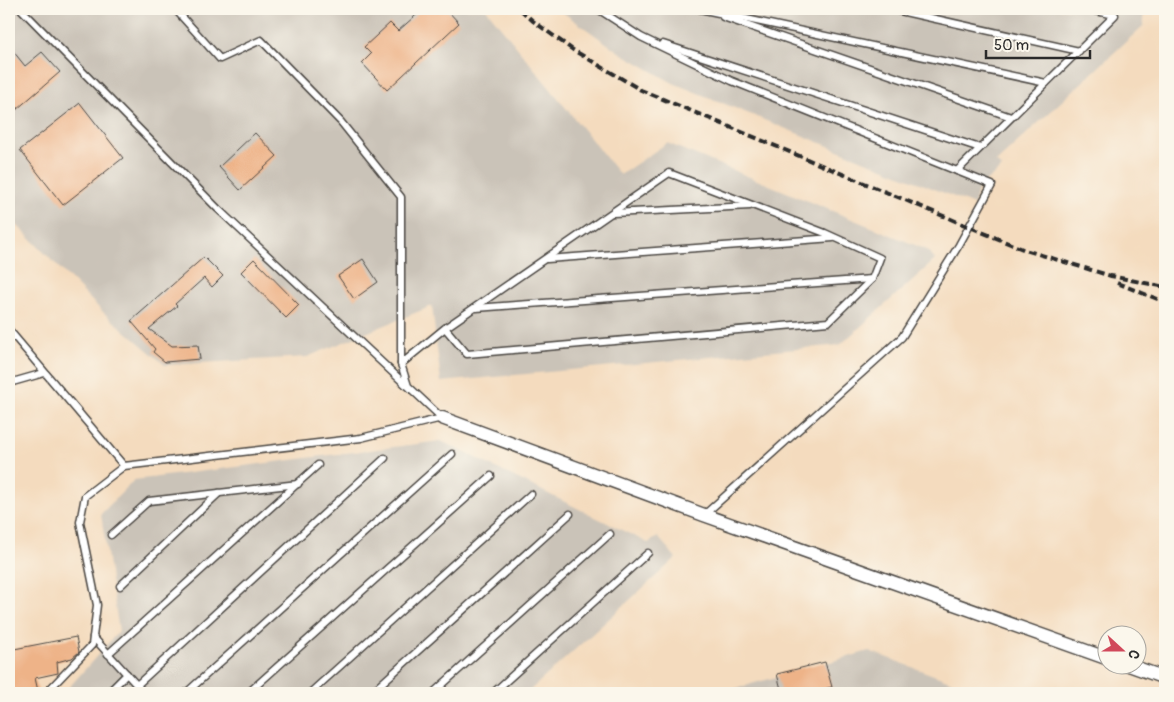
<svg xmlns="http://www.w3.org/2000/svg" width="1174" height="702" font-family="Pangolin,sans-serif">
	<style>
		.industrial { fill: #cac3b8 }
		.building { fill: #eeb388 }
		.lines { fill: none; stroke-linecap: round; stroke-linejoin: round }
		.lane-casing { stroke: #494541; stroke-width: 9 }
		.street-casing { stroke: #494541; stroke-width: 15 }
		.lane { stroke: #fff; stroke-width: 6 }
		.street { stroke: #fff; stroke-width: 12 }
		.rail { stroke: #2b2b2b; stroke-width: 4; stroke-dasharray: 8 4; stroke-linecap: butt }
	</style>
	<rect width="100%" height="100%" fill="#fbf7ec"/>
	<filter id="ink" filterUnits="userSpaceOnUse"><feTurbulence type="fractalNoise" baseFrequency=".02" numOctaves="2"/><feDisplacementMap in="SourceGraphic" scale="10" xChannelSelector="R" yChannelSelector="G"/><feConvolveMatrix kernelMatrix="1 2 1 2 8 2 1 2 1" color-interpolation-filters="sRGB"/></filter>
	<filter id="wash" filterUnits="userSpaceOnUse"><feTurbulence type="fractalNoise" baseFrequency=".0096" numOctaves="4" result="noise"/><feDisplacementMap in="SourceGraphic" scale="20" xChannelSelector="R" yChannelSelector="G"/><feGaussianBlur stdDeviation="1.12" result="paint"/><feColorMatrix in="noise" values="0 0 0 0 0 0 0 0 0 0 0 0 0 0 0 0 0 1.4 0 .05"/><feComposite in="paint" operator="in"/></filter>
	<g filter="url(#wash)">
		<rect width="100%" height="100%" fill="#f4dbbe"/>
		<g class="industrial">
			<path d="M9 9H486L620 175 667 143 927 250 935 260 840 345 441 382 432 306 307 357 165 365 104 313 9 217Z"/>
			<path d="M558 9H1143L1144 25 996 162 1002 168 979 187 974 205 673 83 619 52Z"/>
			<path d="M441 441 648 543 658 537 676 558 527 693H64L119 631 101 514 134 480Z"/>
			<path d="M869 651 982 693H719Z"/>
		</g>
		<g id="blocks">
			<g class="building">
				<path d="M423 9H446L459 23 387 90 362 63 371 54 364 47 390 23 398 31Z"/>
				<path d="M9 46 25 66 42 52 60 72 9 116Z"/>
				<path d="M80 103 123 158 63 205 20 150Z"/>
				<path d="M255 133 277 156 240 190 219 167Z"/>
				<path d="M204 257 223 276 212 287 204 278 175 304 177 306 149 329 172 346 198 345 200 359 165 362 153 352 155 349 131 321Z"/>
				<path d="M254 259 299 305 286 318 241 272Z"/>
				<path d="M363 259 378 282 354 299 338 276Z"/>
				<path d="M76 637 79 652 72 658 57 662 58 673 35 678 38 691 27 693H11L9 680V650Z"/>
				<path d="M825 662 832 687 807 693H782L777 674Z"/>
			</g>
		</g>
	</g>
	<g filter="url(#ink)">
		<use href="#blocks" fill-opacity="0" stroke="#494541" stroke-width="1"/>
		<g class="lines">
			<defs>
				<g id="lane">
					<path d="M21 9 218 209 406 385"/>
					<path d="M175 9 220 59 261 40 341 122 401 197V364"/>
					<path d="M598 9 641 37 732 81 992 185 959 245 902 337 704 515"/>
					<path d="M700 9 1046 83"/>
					<path d="M891 9 1079 51"/>
					<path d="M723 17 1011 117"/>
					<path d="M663 44 980 148"/>
					<path d="M957 171 1115 15 1087 9"/>
					<path d="M613 213 750 206"/>
					<path d="M547 259 833 238"/>
					<path d="M476 308 872 279"/>
					<path d="M9 330 124 466"/>
					<path d="M9 383 44 373"/>
					<path d="M442 418 408 386 401 364 445 328 669 173 825 233 880 258 872 279 828 322 467 354 445 328"/>
					<path d="M111 535 149 501 298 484"/>
					<path d="M120 586 219 493"/>
					<path d="M93 637 144 693"/>
					<path d="M108 654 318 465"/>
					<path d="M137 685 385 458"/>
					<path d="M46 693 92 645 97 605 80 522 85 496 124 466 361 438 442 418"/>
					<path d="M108 693 127 674"/>
					<path d="M186 693 452 454"/>
					<path d="M248 693 491 476"/>
					<path d="M310 693 531 494"/>
					<path d="M371 693 570 514"/>
					<path d="M433 693 610 534"/>
					<path d="M493 693 648 553"/>
				</g>
				<g id="street">
					<path d="M442 418 704 515 1106 658"/>
					<path d="M1126 664 1165 678"/>
				</g>
			</defs>
			<use href="#lane" class="lane-casing"/>
			<use href="#street" class="street-casing"/>
			<use href="#lane" class="lane"/>
			<use href="#street" class="street"/>
			<g class="rail">
				<path d="M520 9 533 21 573 50 641 90 1025 250 1111 276 1165 287"/>
				<path d="M1117 283 1165 302"/>
			</g>
		</g>
	</g>
	<rect width="1174" height="702" fill="none" stroke="#fbf7ec" stroke-width="30"/>
	<g transform="translate(1122 650) rotate(111)"><circle r="24" fill="#fbf7ec" stroke="#a8a59f"/>
	<path d="M0-4L9 19L0 12L-9 19Z" fill="#d1495b"/>
	<text y="-8" font-size="14" font-weight="bold" text-anchor="middle" fill="#2b2b2b">С</text>
	</g>
	<path d="M986 50v8h104v-8" fill="none" stroke="#2b2b2b" stroke-width="2.5"/>
	<text x="994" y="50" font-size="15" fill="#2b2b2b" stroke="#fbf7ec" stroke-width="4" paint-order="stroke">50 m</text>
</svg>
